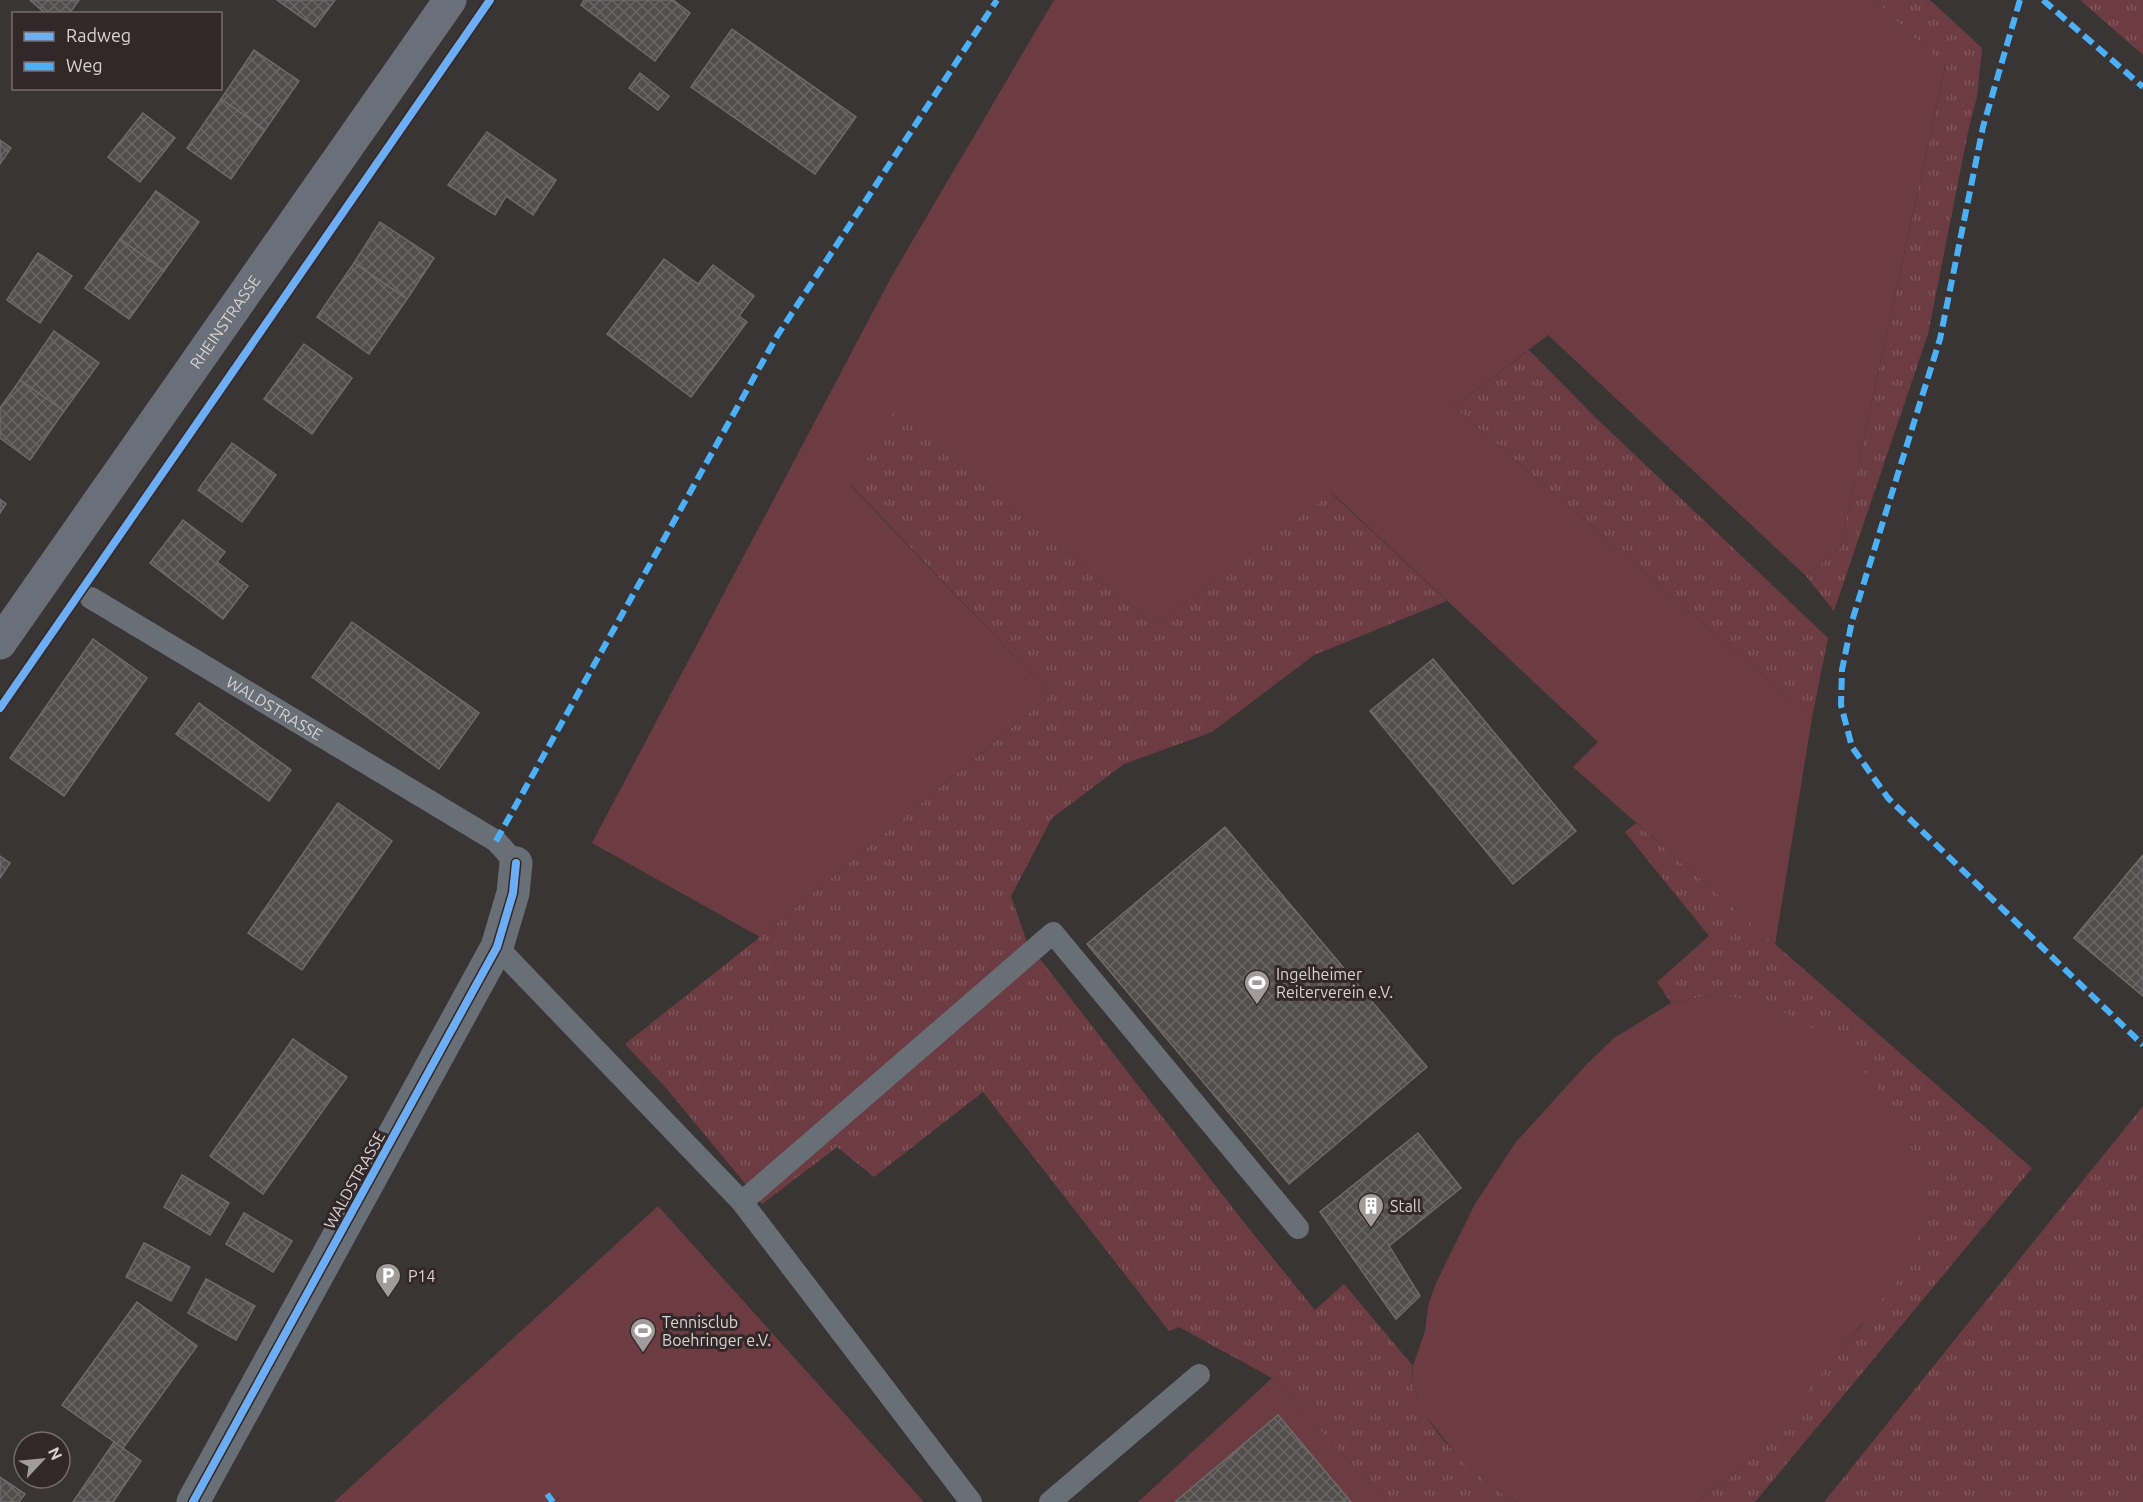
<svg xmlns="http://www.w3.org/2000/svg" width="2143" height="1502" font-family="Ubuntu,sans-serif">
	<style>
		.grass { fill: url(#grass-tufts) }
		.park { fill: #6c3c42 }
		.building { fill: url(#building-cross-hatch); stroke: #6f6a6b; stroke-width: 1.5 }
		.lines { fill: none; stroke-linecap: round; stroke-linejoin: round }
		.lane { stroke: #686f76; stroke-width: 22 }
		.street { stroke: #686f76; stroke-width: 33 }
		.secondary { stroke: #6a7079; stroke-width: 33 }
		.quiet { stroke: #4cb0f7; stroke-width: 6; stroke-dasharray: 12 6; stroke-linecap: butt }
		.cycleway-casing { stroke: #332829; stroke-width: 11 }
		.cycleway { stroke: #6dadf4; stroke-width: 8 }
		.labels { text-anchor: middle; stroke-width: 6; stroke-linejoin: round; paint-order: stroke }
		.street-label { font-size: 16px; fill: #d9d2d3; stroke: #332829 }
		.poi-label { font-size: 16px; fill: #d9d2d3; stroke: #332829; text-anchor: start }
	</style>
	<defs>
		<pattern id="grass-tufts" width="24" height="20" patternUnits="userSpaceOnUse" patternTransform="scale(1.5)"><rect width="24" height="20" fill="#6c3c42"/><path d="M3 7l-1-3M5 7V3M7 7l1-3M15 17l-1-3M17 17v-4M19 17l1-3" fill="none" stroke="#80575c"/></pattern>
		<pattern id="building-cross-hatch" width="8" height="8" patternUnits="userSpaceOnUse" patternTransform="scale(1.5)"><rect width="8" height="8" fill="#524e4e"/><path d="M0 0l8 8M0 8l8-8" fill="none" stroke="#6a6767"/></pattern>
	</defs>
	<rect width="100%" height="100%" fill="#3a3535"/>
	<g class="grass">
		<path d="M1874 0H1930L1982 48 1977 97 1969 127 1928 334 1834 611 1806 576 1840 548 1945 67Z"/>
		<path d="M2080 0H2143V55Z"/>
		<path d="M1529 350 1596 418 1828 638 1812 718 1454 407Z"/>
		<path d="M896 407 1154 625 1331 493 1447 601 1314 655 1212 732 1124 764 1052 818 1011 896 1027 942 1246 1225 1315 1310 1344 1284 1413 1366C1412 1371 1411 1378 1413 1384 1422 1428 1478 1481 1517 1502H1386L1272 1378 1179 1327 1169 1331 983 1092 874 1177 837 1147 762 1204 666 1088 625 1044 760 937 1051 695 851 485Z"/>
		<path d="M1636 823 2032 1168 1755 1502H1696L1736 1472 1863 1324 1717 994 1671 1003 1657 982 1709 936 1625 832Z"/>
		<path d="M2143 1106V1502H1824Z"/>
	</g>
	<g class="park">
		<path d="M1054 0H1874L1945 66 1840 548 1806 576 1548 335 1454 407 1812 718 1775 945 1573 767 1598 742 1332 493 1154 625 896 408 851 486 1051 695 760 937 592 843 893 274Z"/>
		<path d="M1717 994 1742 999 1782 1012 1803 1022 1849 1055 1890 1101 1926 1181 1917 1239 1904 1273 1777 1428 1736 1472 1696 1502H1517L1499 1492 1462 1462 1422 1411 1412 1382 1413 1366 1425 1331 1428 1307 1435 1285 1475 1204 1516 1142 1586 1065 1614 1038 1671 1003Z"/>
		<path d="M658 1206 924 1502H334Z"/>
		<path d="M1272 1378 1386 1502H1138Z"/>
	</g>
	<g class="building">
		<path d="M30 0H79L69 14H46Z"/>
		<path d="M277 0H335L315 27Z"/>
		<path d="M584 0H673L690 13 655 61 581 5Z"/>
		<path d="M732 29 856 117 815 174 691 87Z"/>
		<path d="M254 50 299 81 265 130 221 99Z"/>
		<path d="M640 73 669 96 658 110 629 88Z"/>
		<path d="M221 99 265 130 231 179 187 148Z"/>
		<path d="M143 113 175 138 140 182 108 157Z"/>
		<path d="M487 132 556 180 533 215 506 196 495 215 448 185Z"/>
		<path d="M0 140 11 148 0 164Z"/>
		<path d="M156 191 199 222 164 271 120 239Z"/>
		<path d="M380 222 434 258 407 299 354 263Z"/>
		<path d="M120 239 164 271 129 319 85 288Z"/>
		<path d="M38 253 72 276 40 323 7 300Z"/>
		<path d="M664 259 698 284 713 265 754 296 739 316 747 322 691 397 607 334Z"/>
		<path d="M354 263 407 299 369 354 317 317Z"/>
		<path d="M54 331 99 363 64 411 20 380Z"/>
		<path d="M304 344 352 378 312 434 264 399Z"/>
		<path d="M20 380 64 411 30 460 0 438V408Z"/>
		<path d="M232 443 276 475 242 522 198 490Z"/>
		<path d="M0 499 6 504 0 513Z"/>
		<path d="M183 520 225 552 217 562 248 586 223 619 150 563Z"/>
		<path d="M352 622 479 713 439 769 312 677Z"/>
		<path d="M93 639 147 678 64 796 10 758Z"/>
		<path d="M1433 659 1576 831 1513 884 1370 711Z"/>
		<path d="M199 703 291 770 269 801 176 734Z"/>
		<path d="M338 803 392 841 302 970 248 933Z"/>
		<path d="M1225 827 1427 1067 1289 1184 1087 944Z"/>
		<path d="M2143 855V996L2074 938Z"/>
		<path d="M0 856 10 863 0 878Z"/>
		<path d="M293 1039 347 1077 263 1194 210 1156Z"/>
		<path d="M1418 1133 1461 1188 1389 1246 1420 1296 1396 1319 1320 1212Z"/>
		<path d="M182 1175 229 1203 210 1235 164 1207Z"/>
		<path d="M244 1213 292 1241 273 1272 226 1244Z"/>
		<path d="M144 1243 190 1267 171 1301 126 1277Z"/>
		<path d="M206 1279 255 1306 236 1340 188 1313Z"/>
		<path d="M137 1302 197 1346 123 1448 62 1405Z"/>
		<path d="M1278 1415 1351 1502H1175Z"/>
		<path d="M114 1442 141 1461 113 1502H73Z"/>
		<path d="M0 1477 25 1494 19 1502H0Z"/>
	</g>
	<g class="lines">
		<g class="lane">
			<path id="s1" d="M91 598 496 841 516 863"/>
			<path d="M497 947 742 1202 971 1502"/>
			<path d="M742 1202 1053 933 1298 1228"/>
			<path d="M1050 1502 1199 1375"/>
		</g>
		<path class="street" d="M193 1502 497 947 513 893 516 863"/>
		<path class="secondary" id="s2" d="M0 643 450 0"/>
		<g class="quiet">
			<path d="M2020 0 1983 127 1940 339 1852 621 1842 670 1841 705 1852 747 1888 798 2143 1045"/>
			<path d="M2043 0 2143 87"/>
			<path d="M496 841 777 336 997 0"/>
			<path d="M547 1494 553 1502"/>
		</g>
		<defs>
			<g id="cycleway">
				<path d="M0 708 490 0"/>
				<path d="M193 1502 497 947 513 893 516 863"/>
			</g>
		</defs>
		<use href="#cycleway" class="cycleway-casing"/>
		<use href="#cycleway" class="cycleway"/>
	</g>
	<defs>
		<symbol id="stadium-pin" viewBox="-11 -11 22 30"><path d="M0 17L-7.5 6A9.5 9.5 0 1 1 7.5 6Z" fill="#a19b9c" stroke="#332829"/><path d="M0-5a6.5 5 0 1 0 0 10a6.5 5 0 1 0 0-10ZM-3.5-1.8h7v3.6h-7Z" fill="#fff"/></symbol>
		<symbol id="building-pin" viewBox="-11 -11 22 30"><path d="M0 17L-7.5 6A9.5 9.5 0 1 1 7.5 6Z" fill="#a19b9c" stroke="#332829"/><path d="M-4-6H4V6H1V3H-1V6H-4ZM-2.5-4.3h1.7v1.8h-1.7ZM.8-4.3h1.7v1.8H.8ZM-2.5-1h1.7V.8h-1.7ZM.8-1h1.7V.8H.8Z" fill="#fff"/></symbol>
		<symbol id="parking-pin" viewBox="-11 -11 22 30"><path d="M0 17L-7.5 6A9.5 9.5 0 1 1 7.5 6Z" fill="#a19b9c" stroke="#332829"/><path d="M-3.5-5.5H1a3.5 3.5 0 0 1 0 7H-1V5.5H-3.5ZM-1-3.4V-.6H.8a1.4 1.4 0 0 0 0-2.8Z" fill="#fff"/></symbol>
	</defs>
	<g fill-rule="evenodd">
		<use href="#stadium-pin" x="1242" y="968" width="30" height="40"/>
		<use href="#building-pin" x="1356" y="1191" width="30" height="40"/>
		<use href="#parking-pin" x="373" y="1261" width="30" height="40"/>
		<use href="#stadium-pin" x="628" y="1316" width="30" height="40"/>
	</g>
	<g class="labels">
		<g class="street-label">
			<text dy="6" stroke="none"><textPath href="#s2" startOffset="392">RHEINSTRASSE</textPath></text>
			<text dy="6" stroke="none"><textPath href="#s1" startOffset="214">WALDSTRASSE</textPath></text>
			<text transform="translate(354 1180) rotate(-61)" y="6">WALDSTRASSE</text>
		</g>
		<g class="poi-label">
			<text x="1276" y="980">Ingelheimer<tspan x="1276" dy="18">Reiterverein e.V.</tspan></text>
			<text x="1390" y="1212">Stall</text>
			<text x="408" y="1282">P14</text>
			<text x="662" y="1328">Tennisclub<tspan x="662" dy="18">Boehringer e.V.</tspan></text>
		</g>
	</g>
	<rect x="12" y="12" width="210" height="78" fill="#332829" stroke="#756c6d" stroke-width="1.5"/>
	<rect x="24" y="32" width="30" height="9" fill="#6dadf4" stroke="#756c6d" stroke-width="1.5"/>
	<text x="66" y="42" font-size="18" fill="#d9d2d3">Radweg</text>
	<rect x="24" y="62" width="30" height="9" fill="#4cb0f7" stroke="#756c6d" stroke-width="1.5"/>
	<text x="66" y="72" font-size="18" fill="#d9d2d3">Weg</text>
	<g transform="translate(42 1460) rotate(64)"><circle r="28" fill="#332829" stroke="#756c6d" stroke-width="1.5"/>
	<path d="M0-4.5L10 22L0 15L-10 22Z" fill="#a19b9c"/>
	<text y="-9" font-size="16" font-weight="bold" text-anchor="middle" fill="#d9d2d3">N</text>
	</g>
</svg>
